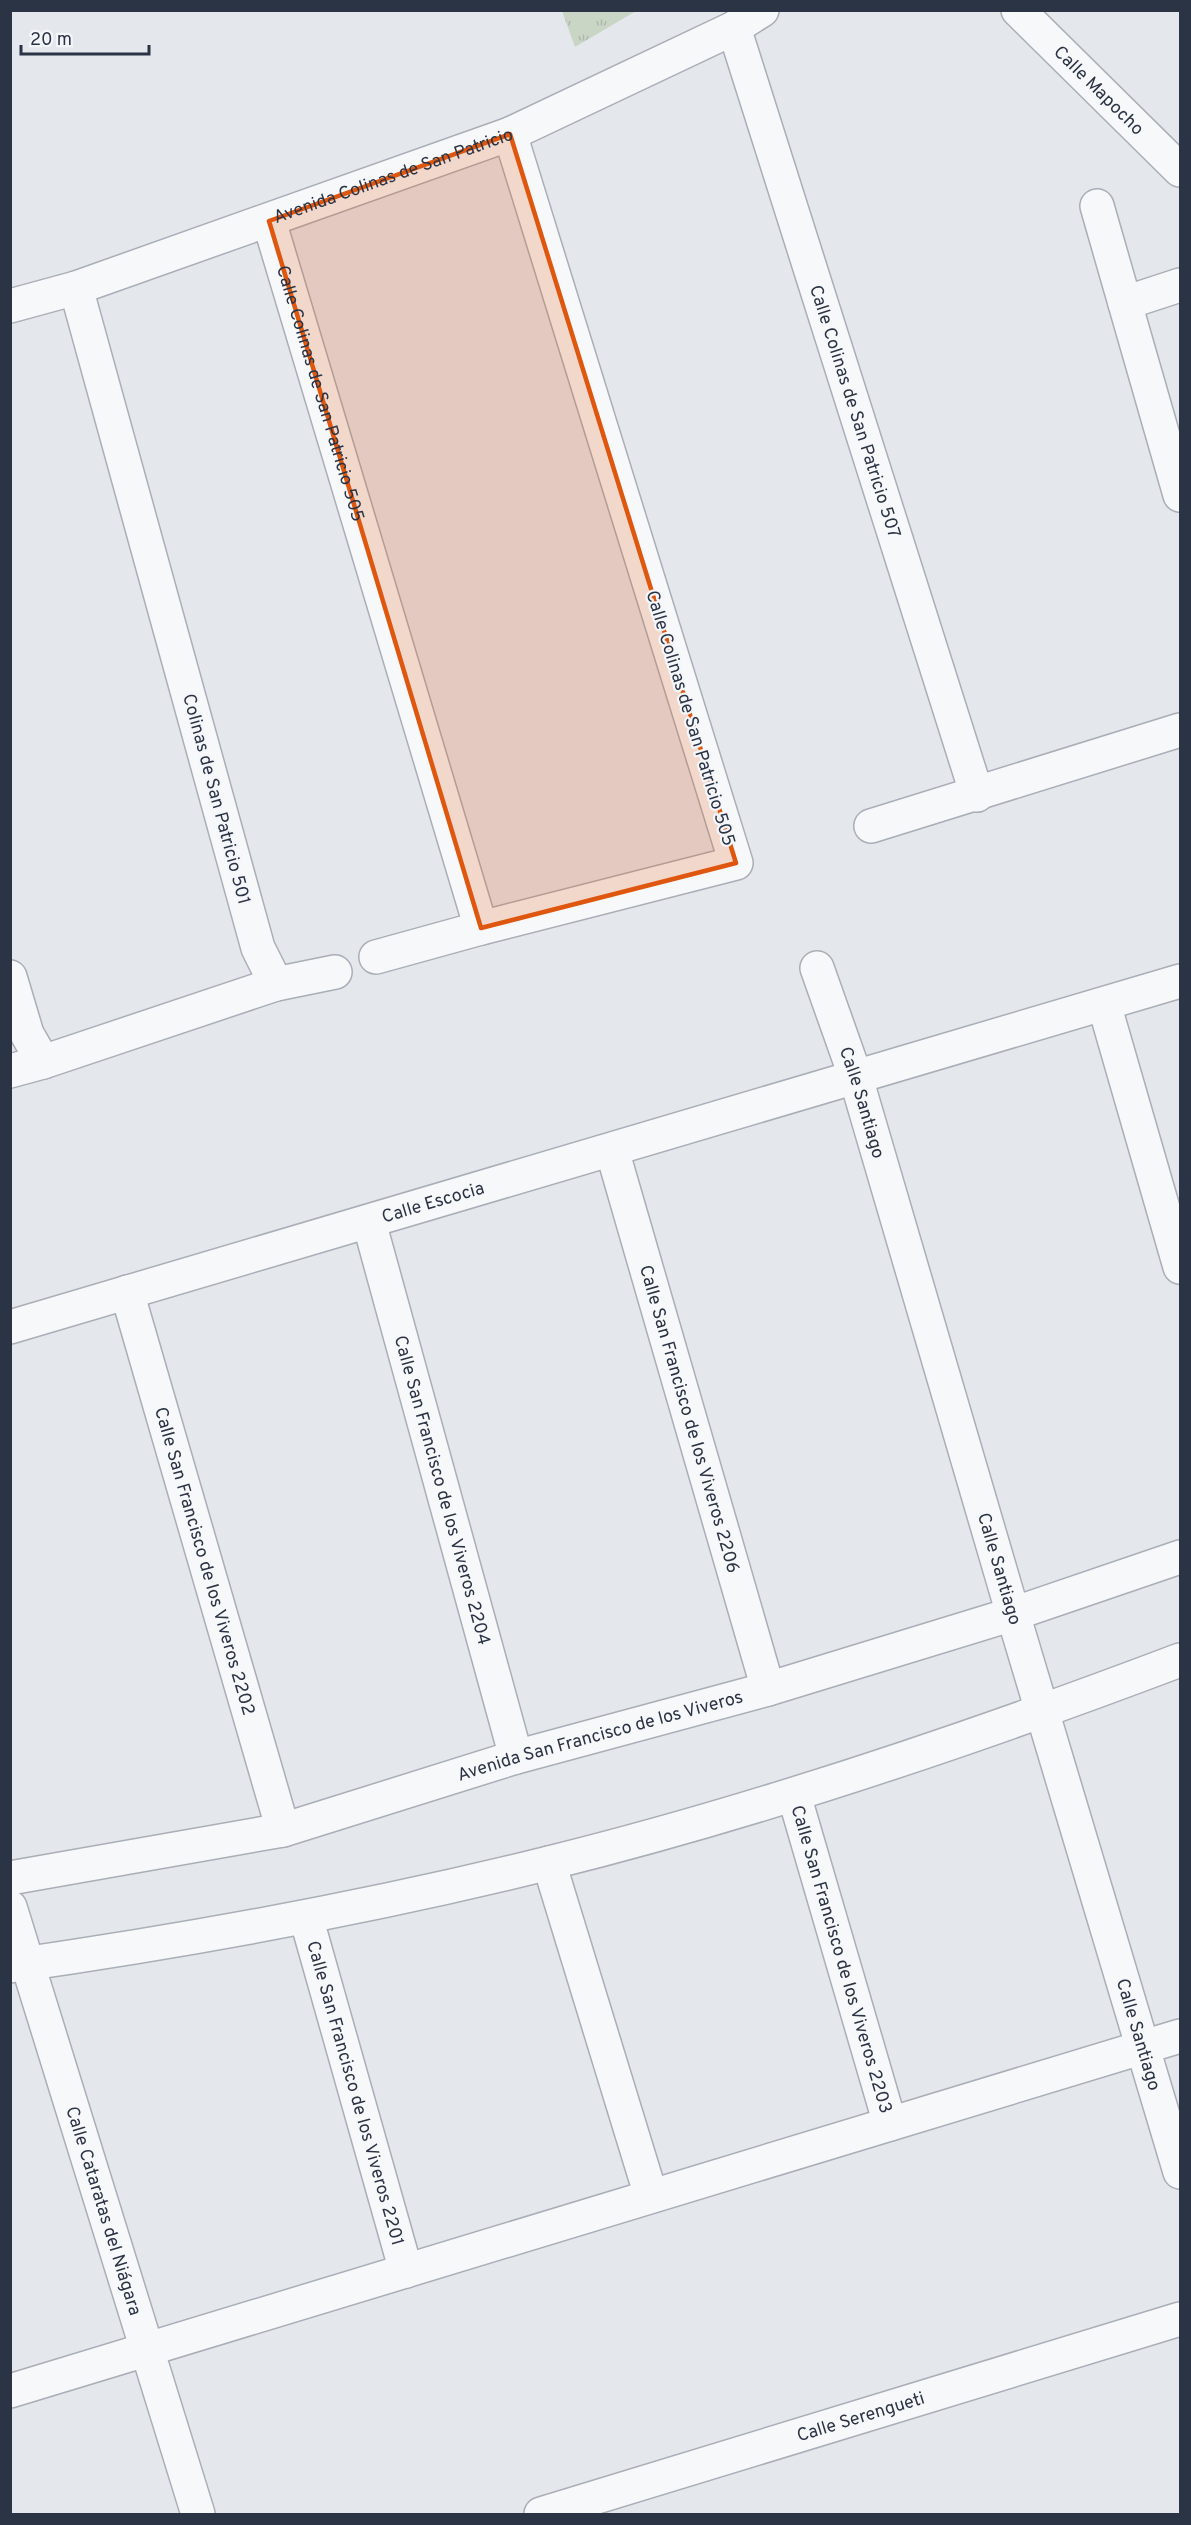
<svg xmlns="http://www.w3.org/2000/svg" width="1191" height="2525" font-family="Overpass,sans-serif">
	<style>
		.park { fill: url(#park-tufts) }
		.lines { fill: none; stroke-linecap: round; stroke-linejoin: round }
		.minor-casing { stroke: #a9aeb7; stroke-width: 36 }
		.tertiary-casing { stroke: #a9aeb7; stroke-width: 36 }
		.minor { stroke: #f7f8fa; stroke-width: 33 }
		.tertiary { stroke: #f7f8fa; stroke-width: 33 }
		.marked { fill: #df570f; fill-opacity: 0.2; stroke: #df570f; stroke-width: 4.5; stroke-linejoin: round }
		.labels { text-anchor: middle; stroke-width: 4.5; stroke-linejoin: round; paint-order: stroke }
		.street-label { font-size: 18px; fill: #2b3445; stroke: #f4f6f9 }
	</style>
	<defs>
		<pattern id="park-tufts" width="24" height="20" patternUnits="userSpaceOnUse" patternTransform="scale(1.5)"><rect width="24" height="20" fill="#c9d6c5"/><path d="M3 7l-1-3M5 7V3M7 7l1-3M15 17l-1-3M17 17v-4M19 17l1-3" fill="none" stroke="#adb8ab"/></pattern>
	</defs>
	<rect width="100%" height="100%" fill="#e4e7ec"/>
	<path class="park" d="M562 11V10L636 11 575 47Z"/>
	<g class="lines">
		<defs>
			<g id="minor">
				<path id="s1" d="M1018 10 1180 170"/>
				<path id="s2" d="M734 28 977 795"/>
				<path d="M1097 206 1180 495"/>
				<path id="s3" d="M269 221 481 928 736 863 510 134"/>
				<path d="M1125 303 1180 285"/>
				<path d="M871 826 1180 730"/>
				<path d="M376 957 481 928"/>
				<path id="s4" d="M817 968 856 1078 1013 1614 1180 2172"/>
				<path d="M10 977 27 1034 43 1062 276 984 258 948 76 288"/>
				<path d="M276 984 335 972"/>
				<path d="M1104 1004 1180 1267"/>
				<path d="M10 1071 43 1062"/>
				<path id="s5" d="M612 1150 768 1689"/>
				<path id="s6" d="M369 1222 516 1757"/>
				<path id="s7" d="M127 1292 283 1830"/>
				<path id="s8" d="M10 1327 1180 981"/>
				<path id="s9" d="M794 1795 890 2124"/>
				<path d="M549 1863 651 2196"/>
				<path id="s10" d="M10 1907 198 2514"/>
				<path id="s11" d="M306 1917 406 2271"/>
				<path d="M10 2391 1180 2036"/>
				<path id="s12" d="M541 2514 1180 2319"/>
			</g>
			<g id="tertiary">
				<path id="s13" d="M10 306 76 288 510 134 734 28 762 10"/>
				<path id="s14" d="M10 1878 283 1830 516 1757 768 1689 1013 1614 1180 1557"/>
				<path d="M10 1966C191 1940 372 1907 549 1863 763 1810 974 1738 1180 1660"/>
			</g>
		</defs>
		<use href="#minor" class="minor-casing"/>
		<use href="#tertiary" class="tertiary-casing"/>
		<use href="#minor" class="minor"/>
		<use href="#tertiary" class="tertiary"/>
	</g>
	<path class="marked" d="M510 134 736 863 481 928 269 221Z"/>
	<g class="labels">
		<g class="street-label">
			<text dy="6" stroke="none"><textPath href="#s1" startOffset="114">Calle Mapocho</textPath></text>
			<text dy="6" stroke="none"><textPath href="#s13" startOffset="405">Avenida Colinas de San Patricio</textPath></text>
			<text dy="6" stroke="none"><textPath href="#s3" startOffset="180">Calle Colinas de San Patricio 505</textPath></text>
			<text dy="6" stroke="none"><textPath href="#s2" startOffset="402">Calle Colinas de San Patricio 507</textPath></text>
			<text transform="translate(691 718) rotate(73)" y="6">Calle Colinas de San Patricio 505</text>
			<text transform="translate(217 799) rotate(75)" y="6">Colinas de San Patricio 501</text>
			<text dy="6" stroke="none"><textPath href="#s4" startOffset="142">Calle Santiago</textPath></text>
			<text dy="6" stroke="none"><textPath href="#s8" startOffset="441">Calle Escocia</textPath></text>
			<text dy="6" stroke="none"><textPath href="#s5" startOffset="280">Calle San Francisco de los Viveros 2206</textPath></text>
			<text dy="6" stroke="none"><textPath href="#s6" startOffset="278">Calle San Francisco de los Viveros 2204</textPath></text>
			<text dy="6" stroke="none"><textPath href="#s7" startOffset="280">Calle San Francisco de los Viveros 2202</textPath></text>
			<text dy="6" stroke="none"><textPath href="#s4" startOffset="628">Calle Santiago</textPath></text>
			<text dy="6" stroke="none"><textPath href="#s14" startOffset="608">Avenida San Francisco de los Viveros</textPath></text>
			<text dy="6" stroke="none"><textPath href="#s9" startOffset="171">Calle San Francisco de los Viveros 2203</textPath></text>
			<text dy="6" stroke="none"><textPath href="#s4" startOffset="1114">Calle Santiago</textPath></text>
			<text dy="6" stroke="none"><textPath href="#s11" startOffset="183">Calle San Francisco de los Viveros 2201</textPath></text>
			<text dy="6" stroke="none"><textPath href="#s10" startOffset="318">Calle Cataratas del Niágara</textPath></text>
			<text dy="6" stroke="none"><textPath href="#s12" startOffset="334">Calle Serengueti</textPath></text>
		</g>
	</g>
	<rect width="1191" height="2525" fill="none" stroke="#2b3445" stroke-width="24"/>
	<path d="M21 45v9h128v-9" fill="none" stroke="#2b3445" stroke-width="3"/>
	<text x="30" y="45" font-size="18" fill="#2b3445" stroke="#f4f6f9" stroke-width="4.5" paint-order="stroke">20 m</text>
</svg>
